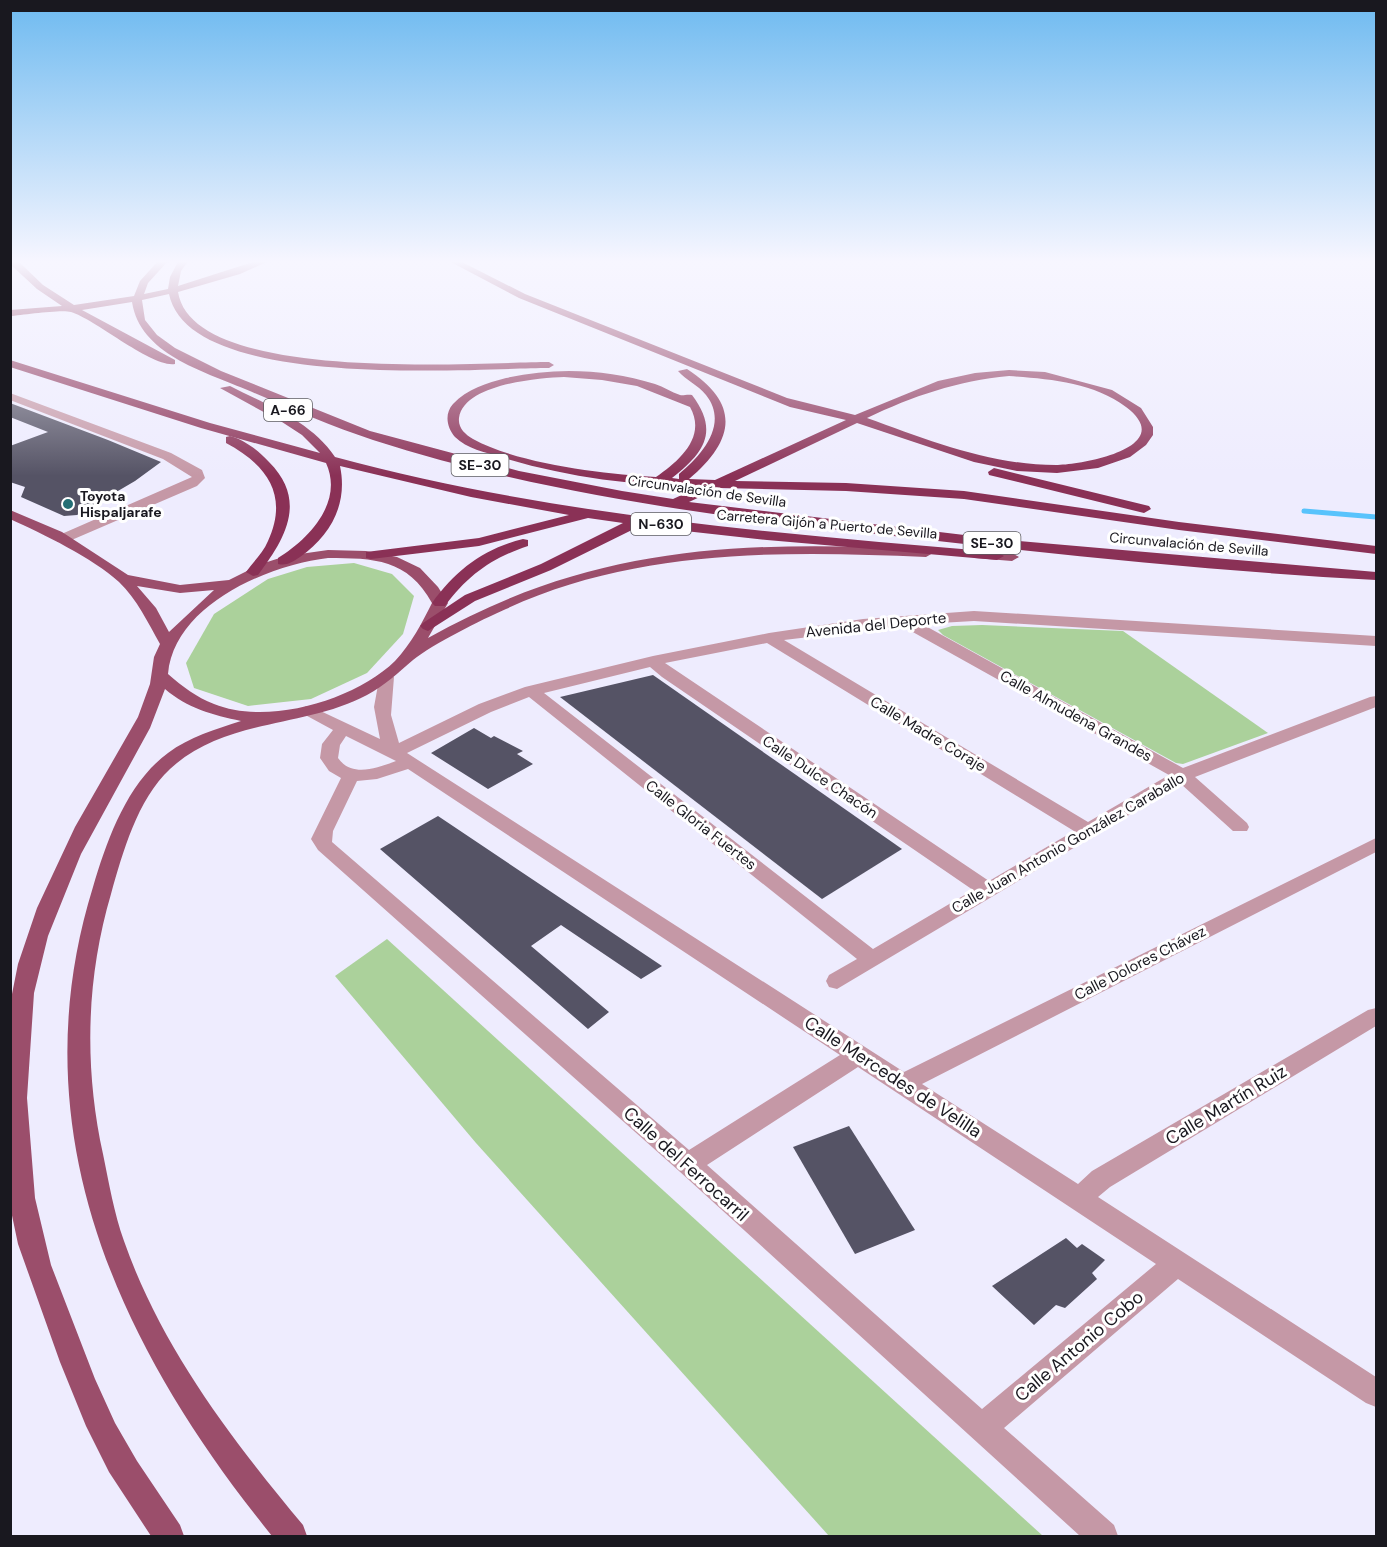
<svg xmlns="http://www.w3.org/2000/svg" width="1387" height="1547" font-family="'DM Sans',sans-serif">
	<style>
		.green { fill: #abd19b }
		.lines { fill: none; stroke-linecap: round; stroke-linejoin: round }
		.stream { stroke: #58c3fc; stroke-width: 5 }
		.building { fill: #555365 }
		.minor { fill: #c598a6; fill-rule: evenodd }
		.major { fill: #9b4e6b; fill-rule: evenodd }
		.highway { fill: #8a3156; fill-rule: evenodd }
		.poi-dot { fill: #236e74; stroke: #fff; stroke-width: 2 }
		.labels { text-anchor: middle; stroke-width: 6; stroke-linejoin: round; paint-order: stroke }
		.shield { fill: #fff; stroke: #5e5d62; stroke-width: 1.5 }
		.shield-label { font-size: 14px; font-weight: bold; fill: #19181f }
		.far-street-label { font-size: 14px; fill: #19181f; stroke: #fff }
		.far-poi-label { font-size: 14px; font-weight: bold; fill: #19181f; stroke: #fff; text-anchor: start }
		.street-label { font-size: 15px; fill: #19181f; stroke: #fff }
		.near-street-label { font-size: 18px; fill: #19181f; stroke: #fff }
	</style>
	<rect width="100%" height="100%" fill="#eeecfe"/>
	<g class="green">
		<path d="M354 563 392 574 414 596 403 634 367 673 311 699 248 706 194 688 186 663 214 614 268 579 307 567Z"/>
		<path d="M982 625 1123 631 1268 733 1183 764 1176 763 943 635 938 630 952 626Z"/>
		<path d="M387 939 1043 1536H829L476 1143 335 976Z"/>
	</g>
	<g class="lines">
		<path class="stream" d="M1304 511 1376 517"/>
	</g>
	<g class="building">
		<path d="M10 403 108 440 161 462 135 481 77 515 64 516 21 497 25 487 10 482V446L48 432 10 417Z"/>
		<path d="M653 675 902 849 822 899 560 697Z"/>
		<path d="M474 728 491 738 494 736 523 751 517 754 533 764 488 789 431 753Z"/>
		<path d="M438 816 662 966 641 979 561 925 531 946 609 1012 588 1029 380 849Z"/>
		<path d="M849 1126 915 1230 855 1254 793 1147Z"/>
		<path d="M1066 1238 1077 1248 1082 1244 1105 1260 1092 1273 1097 1279 1065 1308 1056 1305 1034 1325 992 1286Z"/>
	</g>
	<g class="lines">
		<g class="minor">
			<path d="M10 393 171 453 202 470 205 478 197 486 67 542H57V536L192 477 163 459 10 400Z"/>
			<path d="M974 611 1376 636V646L974 621 922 624 1183 768 1370 697 1376 696V707L1195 777 1247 823 1249 827 1247 831H1233L1181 784 837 989 829 987 826 981 829 975 857 959 529 697 491 712 407 753 904 1072 1376 838V852L922 1084 1078 1184 1092 1171 1368 1010 1376 1008V1026L1110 1187 1098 1197 1376 1377V1407L1366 1403 1178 1279 1004 1428 1114 1525 1118 1536H1080L679 1171 318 850 311 839 341 778 329 771 320 758 322 744 333 730 298 711 306 706 312 707 380 739 374 707 380 674 386 672 394 677 391 715 399 743 479 704 525 687 653 656 769 633 863 619ZM902 626 1169 775 1088 822 784 640ZM767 643 1074 831 989 881 665 663ZM650 667 662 677 973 890 873 949 544 693ZM346 736 396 761C377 768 352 778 338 758L340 745ZM408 769 840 1055 689 1150 332 842 333 831 357 781 377 779ZM858 1067 1156 1264 982 1409 707 1165Z"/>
		</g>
		<g class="major">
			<path d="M10 510 62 532 128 575 180 585 229 580 261 564 286 556 328 550 366 551 397 557 420 568 438 587 448 603 428 638C595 544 740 541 926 549L933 553 926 557C785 551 638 548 506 609 481 620 433 644 413 660 398 673 385 685 367 695 305 728 225 718 170 769 137 800 123 852 111 894 86 979 84 1067 103 1154 109 1183 114 1213 124 1241 161 1347 232 1440 303 1525L307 1536H272C120 1348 17 1132 93 887 107 840 127 783 168 753 189 737 216 729 241 721 213 715 187 708 165 689L150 728 81 854 48 936 34 993 27 1098 35 1198 51 1265 95 1379 115 1423 137 1461 180 1525 184 1536H151L109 1472 86 1426 60 1362 18 1244 10 1206V1004L18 964 37 908 75 827 138 717 150 684 154 657 160 644C148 623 137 599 119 582 93 558 43 534 10 519ZM328 558C374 558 408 559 432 603 422 623 411 644 395 661 355 700 268 726 214 704 196 697 183 687 168 674 174 605 268 565 328 558ZM137 586 180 593 214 590 169 632 156 608Z"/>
			<path d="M980 551 1012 553 1019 557 1012 561 975 558V552Z"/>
		</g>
		<g class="highway">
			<path d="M10 260H17L43 285 74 305 134 296 140 281 159 260H169L148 283 144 294 168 289 170 277 179 260H189L181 271 178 286 259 260H271L240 274 178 292C193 385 478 362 549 362L554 365 549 368C472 368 189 392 169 294L142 300 145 320 157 335 175 348 221 371 370 431 519 471 622 491 673 499 699 487C632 485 565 477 501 457 485 452 467 449 455 437 447 428 444 414 453 404 467 389 487 383 506 378 555 367 606 369 655 384 664 387 671 392 680 395 683 396 687 394 692 395 719 431 705 452 672 478L679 479V474C702 455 729 424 706 395 698 385 686 380 678 371L687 369C741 404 735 440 689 479L715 480 846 420 790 407 519 298 447 260H458L525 294 787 398 855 415 938 381 975 373 1009 370 1045 372 1112 390 1141 408 1153 427V435L1146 445 1130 457 1098 468 1057 473 1017 471 974 462 857 423 735 481 846 483 964 491 1179 522 1376 546V554L1179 530 964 499 846 491 719 488 689 502 1006 540 1376 572V580C1224 572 1071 556 920 539 736 519 550 497 373 440 330 426 287 407 245 389 203 371 140 354 132 302L82 310 175 360V364C152 368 95 319 71 312 62 309 23 315 10 316V310L62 306 37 289 10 264ZM1009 376C1048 379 1093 382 1126 407 1179 447 1083 465 1056 465 990 465 928 440 867 418 913 396 957 381 1009 376ZM564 377 602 380 637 386 690 407C707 437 679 461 656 477 605 474 518 464 473 439 465 434 458 428 459 418 464 384 538 378 564 377Z"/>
			<path d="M10 360 210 423 320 453 302 435 282 422 220 388 230 386C267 405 311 421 335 457 553 516 773 533 997 552L1004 556 997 560 767 540 640 526 551 570 475 601 428 631 423 629 420 626 423 623 465 595 541 564 623 523 588 518 479 546 371 559 366 558V552L479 538 569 515 471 497 340 466C348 504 331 535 300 557 292 562 287 566 278 564V558C309 539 344 502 326 463L201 428 10 367Z"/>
			<path d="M230 436C245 440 259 451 269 462 308 501 285 539 258 575L253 576 246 572C253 562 263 553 268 541 289 495 267 465 226 443V437Z"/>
			<path d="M994 468 1149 506 1151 509 1144 513 989 475 988 472Z"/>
			<path d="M523 539 528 540V546C492 558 468 575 445 606H435L432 603C456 570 483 549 523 539Z"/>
		</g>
	</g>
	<linearGradient id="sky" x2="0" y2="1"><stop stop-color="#6ebaf0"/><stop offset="0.55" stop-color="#f7f6ff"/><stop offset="1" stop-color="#f7f6ff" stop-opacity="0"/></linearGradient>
	<rect width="1387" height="476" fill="url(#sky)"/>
	<circle class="poi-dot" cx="68" cy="504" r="6"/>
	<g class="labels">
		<g class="shield">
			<rect x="264" y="399" width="48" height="22" rx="4.5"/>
			<rect x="451.5" y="454" width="57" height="22" rx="4.5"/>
			<rect x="631" y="513" width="60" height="22" rx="4.5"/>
			<rect x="963.5" y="532" width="57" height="22" rx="4.5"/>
		</g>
		<g class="shield-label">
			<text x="288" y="415">A-66</text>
			<text x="480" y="470">SE-30</text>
			<text x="661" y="529">N-630</text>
			<text x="992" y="548">SE-30</text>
		</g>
		<g class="far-street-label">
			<text transform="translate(707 491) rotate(8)" y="5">Circunvalación de Sevilla</text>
			<text transform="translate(827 524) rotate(5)" y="5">Carretera Gijón a Puerto de Sevilla</text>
			<text transform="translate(1189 544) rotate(5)" y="5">Circunvalación de Sevilla</text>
		</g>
		<g class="far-poi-label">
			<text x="80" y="501">Toyota<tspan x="80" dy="16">Hispaljarafe</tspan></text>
		</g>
		<g class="street-label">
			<text transform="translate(876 625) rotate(-6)" y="5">Avenida del Deporte</text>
			<text transform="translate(1076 716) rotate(29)" y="5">Calle Almudena Grandes</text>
			<text transform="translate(928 734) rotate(31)" y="5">Calle Madre Coraje</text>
			<text transform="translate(820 777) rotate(34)" y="5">Calle Dulce Chacón</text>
			<text transform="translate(701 825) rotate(38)" y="5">Calle Gloria Fuertes</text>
			<text transform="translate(1068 843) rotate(-30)" y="5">Calle Juan Antonio González Caraballo</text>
			<text transform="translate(1140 963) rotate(-27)" y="5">Calle Dolores Chávez</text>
		</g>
		<g class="near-street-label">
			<text transform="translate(893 1077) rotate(33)" y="6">Calle Mercedes de Velilla</text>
			<text transform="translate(1226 1105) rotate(-31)" y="6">Calle Martín Ruiz</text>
			<text transform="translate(686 1164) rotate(42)" y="6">Calle del Ferrocarril</text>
			<text transform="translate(1079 1346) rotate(-40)" y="6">Calle Antonio Cobo</text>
		</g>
	</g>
	<rect width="1387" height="1547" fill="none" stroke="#19181f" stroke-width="24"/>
</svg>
